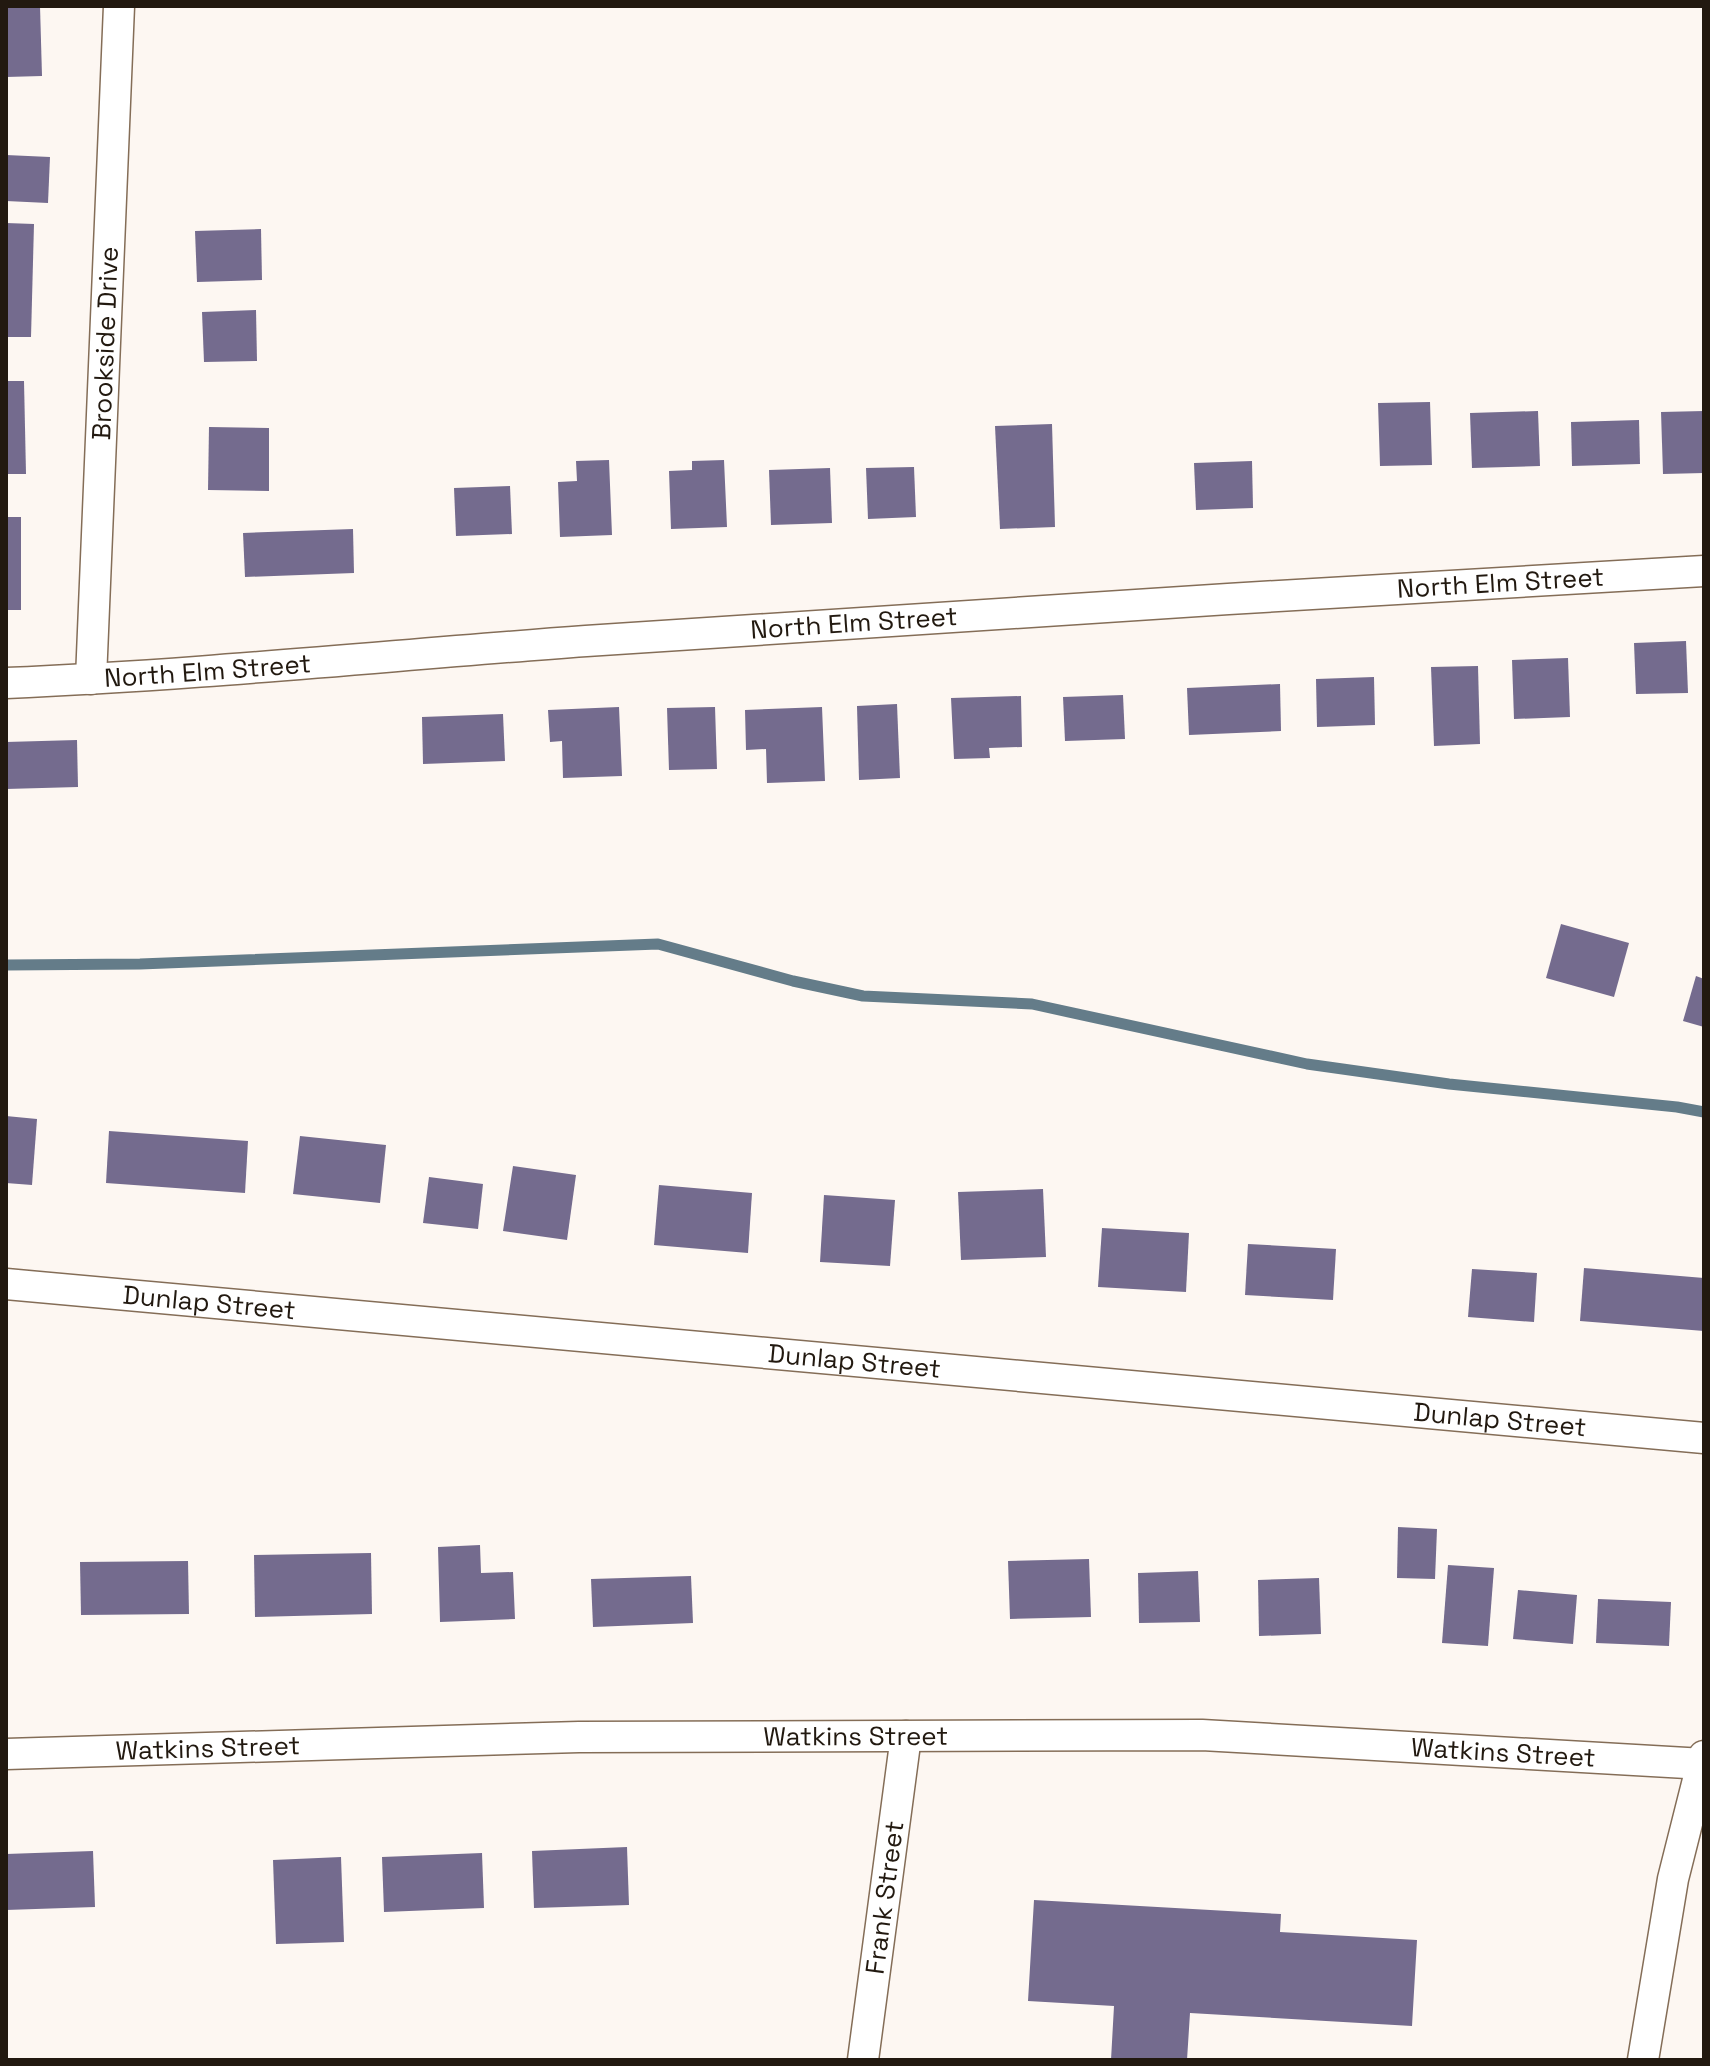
<svg xmlns="http://www.w3.org/2000/svg" width="1710" height="2066" font-family="'Space Grotesk',sans-serif">
	<style>
		.lines { fill: none; stroke-linecap: round; stroke-linejoin: round }
		.stream { stroke: #647c89; stroke-width: 11 }
		.building { fill: #746b8e }
		.street-casing { stroke: #846d57; stroke-width: 33 }
		.street { stroke: #fff; stroke-width: 30 }
		.labels { text-anchor: middle; stroke-width: 8; stroke-linejoin: round; paint-order: stroke }
		.street-label { font-size: 26px; fill: #221910; stroke: #fdf7f2 }
	</style>
	<rect width="100%" height="100%" fill="#fdf7f2"/>
	<g class="lines">
		<path class="stream" d="M6 965 140 964 658 944 793 981 863 996 1032 1004 1307 1064 1449 1084 1677 1107 1704 1112"/>
	</g>
	<g class="building">
		<path d="M6 6H40L42 76 6 77Z"/>
		<path d="M6 155 50 157 48 203 6 201Z"/>
		<path d="M6 223 34 224 31 337H6Z"/>
		<path d="M261 229 262 280 197 282 195 231Z"/>
		<path d="M256 310 257 361 204 362 202 312Z"/>
		<path d="M6 381H24L26 474H6Z"/>
		<path d="M1430 402 1432 465 1380 466 1378 403Z"/>
		<path d="M1538 411 1540 466 1472 468 1470 413Z"/>
		<path d="M1704 411V473L1663 474 1661 412Z"/>
		<path d="M1639 420 1640 464 1572 466 1571 422Z"/>
		<path d="M1052 424 1055 527 1000 529 995 426Z"/>
		<path d="M209 427 269 428V491L208 490Z"/>
		<path d="M609 460 612 535 560 537 558 482 577 481 576 461Z"/>
		<path d="M724 460 727 527 671 529 669 471 692 470V461Z"/>
		<path d="M1252 461 1253 508 1196 510 1194 463Z"/>
		<path d="M914 467 916 517 868 519 866 468Z"/>
		<path d="M830 468 832 523 771 525 769 470Z"/>
		<path d="M510 486 512 534 456 536 454 488Z"/>
		<rect x="6" y="517" width="15" height="93"/>
		<path d="M353 529 354 573 245 577 243 533Z"/>
		<path d="M1686 641 1688 693 1636 694 1634 643Z"/>
		<path d="M1568 658 1570 717 1514 719 1512 660Z"/>
		<path d="M1478 666 1480 744 1434 746 1431 667Z"/>
		<path d="M1374 677 1375 725 1317 727 1316 679Z"/>
		<path d="M1280 684 1281 731 1189 735 1187 688Z"/>
		<path d="M1123 695 1125 739 1065 741 1063 697Z"/>
		<path d="M1021 696 1022 747 989 748 990 758 954 759 951 698Z"/>
		<path d="M897 704 900 778 859 780 857 706Z"/>
		<path d="M619 707 622 776 563 778 562 741 550 742 548 710Z"/>
		<path d="M715 707 717 769 669 770 667 708Z"/>
		<path d="M822 707 825 781 767 783 766 749 746 750 745 710Z"/>
		<path d="M503 714 505 761 423 764 422 717Z"/>
		<path d="M77 740 78 787 6 789V742Z"/>
		<path d="M1561 924 1629 943 1614 997 1546 978Z"/>
		<path d="M1696 976 1704 979V1027L1683 1021Z"/>
		<path d="M6 1116 37 1119 32 1185 6 1183Z"/>
		<path d="M109 1131 248 1141 245 1193 106 1183Z"/>
		<path d="M300 1136 386 1145 380 1203 293 1194Z"/>
		<path d="M513 1166 576 1175 567 1240 503 1231Z"/>
		<path d="M429 1177 483 1184 478 1229 423 1223Z"/>
		<path d="M659 1185 752 1193 748 1253 654 1245Z"/>
		<path d="M1043 1189 1046 1257 961 1260 958 1192Z"/>
		<path d="M824 1195 895 1200 890 1266 820 1262Z"/>
		<path d="M1102 1228 1189 1233 1186 1292 1098 1287Z"/>
		<path d="M1248 1244 1336 1249 1333 1300 1245 1295Z"/>
		<path d="M1584 1268 1704 1278V1331L1580 1321Z"/>
		<path d="M1472 1269 1537 1273 1534 1322 1468 1317Z"/>
		<path d="M1398 1527 1437 1529 1435 1579 1397 1578Z"/>
		<path d="M480 1545 481 1573 513 1572 515 1619 440 1622 438 1547Z"/>
		<path d="M371 1553 372 1614 255 1617 254 1555Z"/>
		<path d="M1089 1559 1091 1617 1010 1619 1008 1561Z"/>
		<path d="M188 1561 189 1614 81 1615 80 1562Z"/>
		<path d="M1448 1565 1494 1568 1488 1646 1442 1643Z"/>
		<path d="M1198 1571 1200 1622 1139 1623 1138 1573Z"/>
		<path d="M691 1576 693 1623 593 1627 591 1579Z"/>
		<path d="M1319 1578 1321 1634 1259 1636 1258 1580Z"/>
		<path d="M1518 1590 1577 1595 1573 1644 1513 1639Z"/>
		<path d="M1598 1599 1671 1602 1669 1646 1596 1643Z"/>
		<path d="M627 1847 629 1905 534 1908 532 1851Z"/>
		<path d="M93 1851 95 1907 6 1910V1854Z"/>
		<path d="M482 1853 484 1908 384 1912 382 1857Z"/>
		<path d="M341 1857 344 1942 276 1944 273 1860Z"/>
		<path d="M1034 1900 1281 1914 1280 1932 1417 1940 1412 2026 1190 2013 1187 2060H1111L1114 2006 1028 2001Z"/>
	</g>
	<g class="lines">
		<defs>
			<g id="street">
				<path id="s1" d="M91 679 119 6"/>
				<path id="s2" d="M6 683C200 675 393 655 586 641 959 615 1331 592 1704 571"/>
				<path id="s3" d="M6 1284 1704 1438"/>
				<path id="s4" d="M6 1754 579 1737 1202 1735 1704 1764"/>
				<path id="s5" d="M863 2060 906 1736"/>
				<path d="M1643 2060 1673 1879 1704 1756"/>
			</g>
		</defs>
		<use href="#street" class="street-casing"/>
		<use href="#street" class="street"/>
	</g>
	<g class="labels">
		<g class="street-label">
			<text dy="9" stroke="none"><textPath href="#s1" startOffset="336">Brookside Drive</textPath></text>
			<text dy="9" stroke="none"><textPath href="#s2" startOffset="1498">North Elm Street</textPath></text>
			<text dy="9" stroke="none"><textPath href="#s2" startOffset="850">North Elm Street</textPath></text>
			<text dy="9" stroke="none"><textPath href="#s2" startOffset="202">North Elm Street</textPath></text>
			<text dy="9" stroke="none"><textPath href="#s3" startOffset="204">Dunlap Street</textPath></text>
			<text dy="9" stroke="none"><textPath href="#s3" startOffset="852">Dunlap Street</textPath></text>
			<text dy="9" stroke="none"><textPath href="#s3" startOffset="1500">Dunlap Street</textPath></text>
			<text dy="9" stroke="none"><textPath href="#s4" startOffset="850">Watkins Street</textPath></text>
			<text dy="9" stroke="none"><textPath href="#s4" startOffset="202">Watkins Street</textPath></text>
			<text dy="9" stroke="none"><textPath href="#s4" startOffset="1498">Watkins Street</textPath></text>
			<text dy="9" stroke="none"><textPath href="#s5" startOffset="164">Frank Street</textPath></text>
		</g>
	</g>
	<rect width="1710" height="2066" fill="none" stroke="#221910" stroke-width="16"/>
</svg>
